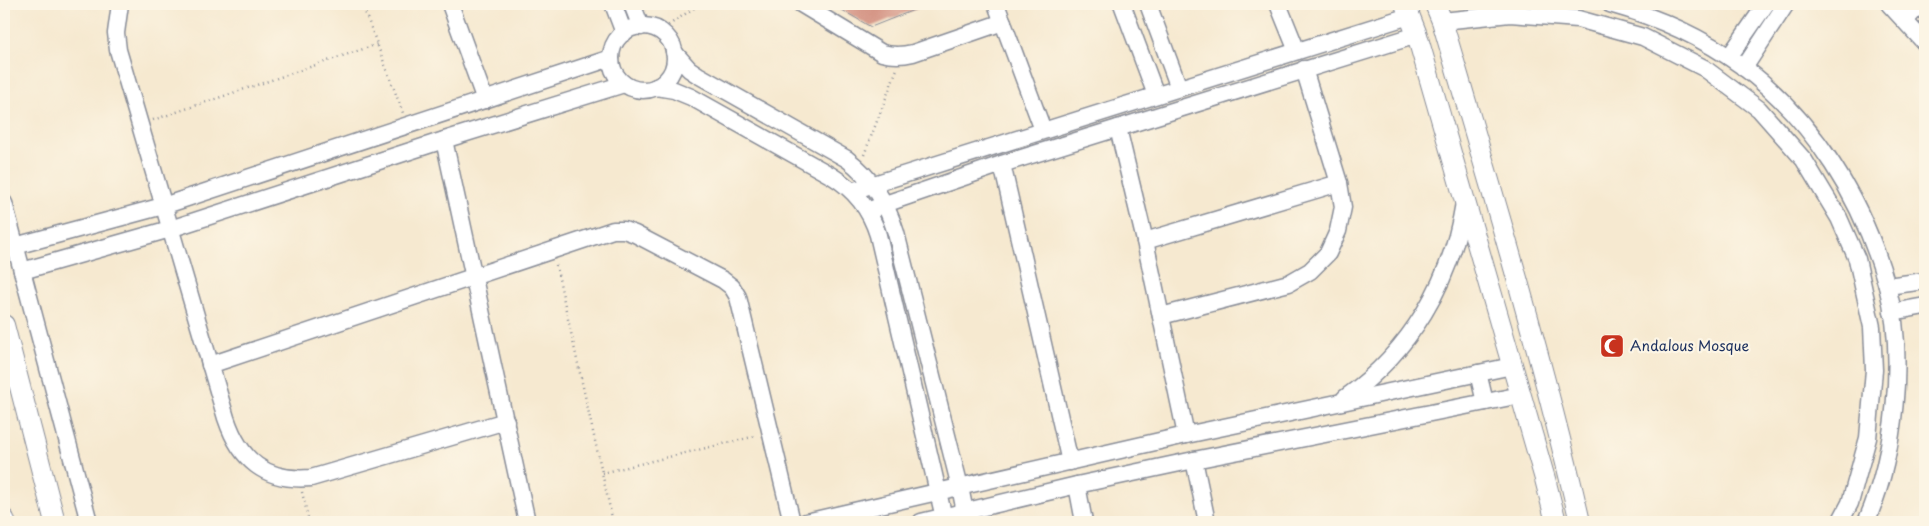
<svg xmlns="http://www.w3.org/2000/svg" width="1929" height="526" font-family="'Playpen Sans',sans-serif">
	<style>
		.building { fill: #d49383 }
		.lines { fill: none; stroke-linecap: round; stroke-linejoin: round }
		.minor-casing { stroke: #888c97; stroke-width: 19 }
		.tertiary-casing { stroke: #888c97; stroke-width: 22 }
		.path { stroke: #888c97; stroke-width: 2.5; stroke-dasharray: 1 4; stroke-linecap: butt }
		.minor { stroke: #fff; stroke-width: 16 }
		.tertiary { stroke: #fff; stroke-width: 20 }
		.labels { text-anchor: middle; stroke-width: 4.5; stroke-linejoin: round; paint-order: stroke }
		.poi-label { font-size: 14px; fill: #1b2f5e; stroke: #fcf5e5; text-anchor: start }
	</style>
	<rect width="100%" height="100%" fill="#fcf5e5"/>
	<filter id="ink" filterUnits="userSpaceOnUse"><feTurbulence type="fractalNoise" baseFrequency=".02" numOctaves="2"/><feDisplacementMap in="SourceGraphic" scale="10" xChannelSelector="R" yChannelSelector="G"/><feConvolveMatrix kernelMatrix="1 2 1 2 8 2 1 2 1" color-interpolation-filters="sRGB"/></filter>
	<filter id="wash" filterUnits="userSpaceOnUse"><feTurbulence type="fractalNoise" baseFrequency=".0096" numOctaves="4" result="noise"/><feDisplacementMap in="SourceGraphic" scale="20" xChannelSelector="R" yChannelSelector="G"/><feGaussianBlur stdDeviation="1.12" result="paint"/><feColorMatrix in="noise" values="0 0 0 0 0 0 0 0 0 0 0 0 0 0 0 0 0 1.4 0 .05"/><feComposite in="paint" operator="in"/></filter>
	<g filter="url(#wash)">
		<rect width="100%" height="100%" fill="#f6e9d0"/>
		<g id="blocks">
			<path class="building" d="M832 4H929L871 27Z"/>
		</g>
	</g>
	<g filter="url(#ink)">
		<use href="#blocks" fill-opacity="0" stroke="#888c97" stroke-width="1"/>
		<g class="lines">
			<defs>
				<g id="minor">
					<path d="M120 4 116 33 118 50 226 418C240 460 265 482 311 478L506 421"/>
					<path d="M450 4 485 100"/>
					<path d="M613 4 624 33"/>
					<path d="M632 4 641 27"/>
					<path d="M801 4 882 53C893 56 901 56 913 53L1003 22"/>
					<path d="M996 4 1043 130"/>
					<path d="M1122 4 1156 95"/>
					<path d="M1148 4 1179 88"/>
					<path d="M1278 4 1297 51"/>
					<path d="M1610 4C1657 17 1702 37 1742 66 1814 120 1863 200 1887 286 1906 354 1895 458 1866 522"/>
					<path d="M1889 4 1925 43"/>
					<path d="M1906 20 1920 4"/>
					<path d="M1442 21 1510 14 1578 19 1643 37 1704 68 1759 109 1804 160 1839 218 1857 259 1872 327 1874 370 1868 438 1850 503 1840 522"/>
					<circle cx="643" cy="58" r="32"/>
					<path d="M674 52 689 69 698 75 847 159C872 178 887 203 896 233L960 487 967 522"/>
					<path d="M1729 57 1766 4"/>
					<path d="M1744 68 1786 4"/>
					<path d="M656 87 674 90 691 97 832 176C855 190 870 209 878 235L945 522"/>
					<path d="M1118 128 1145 241 1186 435"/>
					<path d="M444 140 527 522"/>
					<path d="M1002 164 1070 462"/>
					<path d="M852 191 1409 16"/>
					<path d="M4 203 89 522"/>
					<path d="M868 211 885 204 1002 164 1417 35"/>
					<path d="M1145 241 1339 183"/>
					<path d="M15 246 163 206 611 58"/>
					<path d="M22 271 170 229 444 140 624 84"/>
					<path d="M1887 286 1925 281"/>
					<path d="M1892 312 1925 306"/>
					<path d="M1161 316 1289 283 1310 271 1328 253 1338 231 1343 207 1339 183 1304 69"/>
					<path d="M210 365 613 230H624L635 234 723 280 732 287 738 297 792 522"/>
					<path d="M1478 373 1485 402"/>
					<path d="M1345 398C1410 351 1451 283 1464 203"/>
					<path d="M1194 460 1207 522"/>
					<path d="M1077 485 1084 522"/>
					<path d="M806 522 1186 435 1512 366"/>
					<path d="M921 522 1077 485 1194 460 1521 395"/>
				</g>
				<g id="tertiary">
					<path d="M1405 4 1417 35 1545 479 1556 522"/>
					<path d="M1435 4 1442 21C1491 187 1541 353 1580 522"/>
					<path d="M4 325 55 522"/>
					<path d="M4 519 5 522"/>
				</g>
			</defs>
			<use href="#minor" class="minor-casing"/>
			<use href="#tertiary" class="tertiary-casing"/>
			<g class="path">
				<path d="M362 4 403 113"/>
				<path d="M660 31 700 4"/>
				<path d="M153 120 378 44"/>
				<path d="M864 155 897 69"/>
				<path d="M556 265 613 522"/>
				<path d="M602 473 756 436"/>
				<path d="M302 492 309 522"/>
			</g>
			<use href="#minor" class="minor"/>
			<use href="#tertiary" class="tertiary"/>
		</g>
	</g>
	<defs>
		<symbol id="mosque-square" viewBox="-11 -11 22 22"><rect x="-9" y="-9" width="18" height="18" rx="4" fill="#c8321e" stroke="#fcf5e5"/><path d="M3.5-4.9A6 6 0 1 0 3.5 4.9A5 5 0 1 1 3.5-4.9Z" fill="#fff"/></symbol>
	</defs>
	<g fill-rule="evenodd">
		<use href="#mosque-square" x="1598" y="332" width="28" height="28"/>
	</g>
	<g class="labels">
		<g class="poi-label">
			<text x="1630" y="351">Andalous Mosque</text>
		</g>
	</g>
	<rect width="1929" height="526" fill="none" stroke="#fcf5e5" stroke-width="20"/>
</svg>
